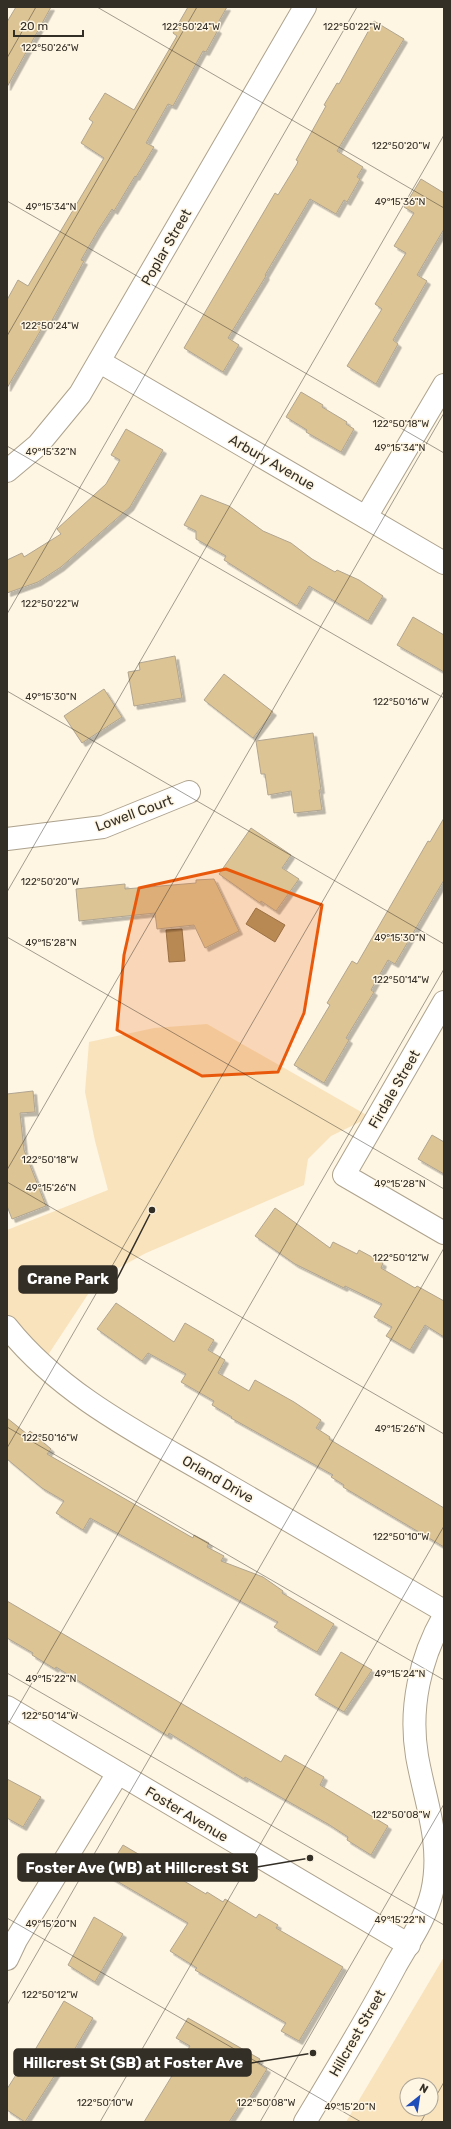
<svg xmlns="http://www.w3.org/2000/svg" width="451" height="2129" font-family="Rubik,sans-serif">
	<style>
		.green { fill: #f8e3bc; fill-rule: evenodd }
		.water { fill: #ad9566; stroke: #887653 }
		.building { fill: #ddc494; stroke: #b0a590; filter: url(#shadow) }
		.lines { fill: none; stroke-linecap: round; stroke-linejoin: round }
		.minor-casing { stroke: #ada28d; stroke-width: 24 }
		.tertiary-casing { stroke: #ada28d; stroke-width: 24 }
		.minor { stroke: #fff; stroke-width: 22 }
		.tertiary { stroke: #fff; stroke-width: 22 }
		.marked { fill: #e8590c; fill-opacity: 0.2; stroke: #e8590c; stroke-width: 3; stroke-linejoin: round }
		.ticks { fill: none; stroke: #332e26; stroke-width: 1; stroke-opacity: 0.45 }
		.labels { text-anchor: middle; stroke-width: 3; stroke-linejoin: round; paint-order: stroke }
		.street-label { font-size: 14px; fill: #332e26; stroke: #fef5e3 }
		.ticks-label { font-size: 10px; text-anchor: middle; fill: #332e26; stroke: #fef5e3; stroke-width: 3; stroke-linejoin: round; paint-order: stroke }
		.leader { fill: none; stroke: #332e26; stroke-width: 1.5 }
		.callout-dot { fill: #332e26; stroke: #fef5e3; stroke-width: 1.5 }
		.callout { fill: #332e26; stroke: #332e26; stroke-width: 1.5 }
		.callout-label { font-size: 15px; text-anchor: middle; font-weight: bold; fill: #fff }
	</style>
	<defs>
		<filter id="shadow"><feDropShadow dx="3.5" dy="3.5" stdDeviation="0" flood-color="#0004"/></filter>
	</defs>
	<rect width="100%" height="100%" fill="#fef5e3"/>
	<g class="green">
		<path d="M207 1024 370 1117 331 1136 308 1159 304 1185 146 1253 98 1279 42 1364 7 1327V1230L108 1190 95 1141 85 1092 89 1042 154 1028Z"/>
		<path d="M444 1957V2122H346ZM407 2085H431V2109H407Z"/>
	</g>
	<g class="water">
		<path d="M256 908 285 925 275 942 246 924Z"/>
		<path d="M182 929 185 961 169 962 166 930Z"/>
	</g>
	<g class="building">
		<path d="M16 7H51L7 87V22Z"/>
		<path d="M188 7H227L215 28 218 30 206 52 203 51 173 106 168 104 146 143 154 147 136 177 135 176 114 211 112 209 99 229 81 260 84 261 49 326 45 323 7 388V300L18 280 28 286 104 158 81 143 93 122 89 119 105 93 134 110 177 36 173 33Z"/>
		<path d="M374 21 404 39 337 151 363 167 357 177 360 179 347 202 344 200 336 214 310 199 265 275 266 276 228 338 239 345 223 372 184 348 275 193 278 195 297 164 298 161 296 160 326 106 324 105 337 83 339 84Z"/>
		<path d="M421 179 444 193V229L417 275 427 281 393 340 398 344 376 384 347 366 382 309 375 304 406 253 394 246 414 213 404 207Z"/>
		<path d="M301 392 323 405 322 407 347 422 346 424 354 429 341 452 306 432 307 430 286 417Z"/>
		<path d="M126 429 163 450 130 507 61 567 38 582 7 593V560L22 553 24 557 61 534 57 529 106 484 120 460 111 455Z"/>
		<path d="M201 495 229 506 263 531 291 543 312 559 335 572 337 570 359 580 383 596 368 621 309 586 297 606 224 560 226 556 196 539V531L184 525Z"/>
		<path d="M413 617 444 635V672L397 645Z"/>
		<path d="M175 656 182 698 134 706 128 672 140 670 139 663Z"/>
		<path d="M224 674 273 712 253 738 204 700Z"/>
		<path d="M104 689 122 717 82 743 64 716Z"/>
		<path d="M313 733 321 790H319L322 810 294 813 291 791 268 795 265 774H261L256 741Z"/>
		<path d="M444 818V880L395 964 388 960 371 990 374 992 346 1038 349 1040 324 1083 294 1065 330 1005 327 1003 352 961 357 964 428 841 430 842Z"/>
		<path d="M251 828 291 855 282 868 299 879 276 911 261 901 260 903 219 874Z"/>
		<path d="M214 879 239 931 205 948 194 925 157 929 155 913 79 921 76 889 125 884V889L196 883V880Z"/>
		<path d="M33 1091 35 1112 20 1113 24 1150 46 1206 12 1219 7 1206V1094Z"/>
		<path d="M432 1135 444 1142V1174L418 1159Z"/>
		<path d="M275 1208 330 1248 333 1242 357 1254 359 1250 383 1263 381 1268 415 1288 417 1286 444 1301V1337L425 1325 410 1350 386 1336 392 1327 374 1317 382 1304 345 1286 344 1288 295 1264 255 1236Z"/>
		<path d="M116 1303 174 1342 185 1323 214 1340 208 1350 225 1360 218 1373 249 1391 255 1380 294 1402 321 1420 316 1428 330 1437 329 1439 444 1508V1547L343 1487 344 1485 331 1477 333 1475 231 1418 232 1417 212 1405 214 1401 181 1382 186 1374 148 1353 142 1361 97 1329Z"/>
		<path d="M7 1418 27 1434 30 1431 51 1449 47 1454 193 1538 194 1535 209 1543 207 1547 224 1556 221 1561 263 1577 283 1591 282 1593 334 1624 317 1652 274 1627 278 1622 90 1518 83 1530 56 1513 64 1501 42 1488 7 1459Z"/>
		<path d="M7 1601 281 1762 285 1755 324 1777 320 1785 388 1826 371 1855 347 1840 348 1837 328 1824 245 1777 244 1779 169 1733 168 1736 56 1667 55 1669 32 1655 33 1653 7 1638Z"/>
		<path d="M341 1652 372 1670 344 1712 315 1695Z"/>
		<path d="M7 1779 41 1797 23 1827 7 1818Z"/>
		<path d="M123 1845 206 1894 207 1892 223 1902 225 1899 256 1918 259 1914 278 1925 276 1928 343 1967 299 2041 281 2031 286 2023 195 1970 197 1968 170 1951 188 1923 105 1874Z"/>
		<path d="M94 1917 123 1934 95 1982 68 1965Z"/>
		<path d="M64 2001 93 2018 63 2069 60 2067 25 2122 7 2110V2089L26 2059 29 2060Z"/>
		<path d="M188 2018 260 2059 257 2063 267 2069 247 2102 243 2100 229 2122H144L190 2046 176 2038Z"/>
	</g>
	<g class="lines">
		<defs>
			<g id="minor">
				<path d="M100 362 444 563"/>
				<path d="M7 471 38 445 80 394 305 7"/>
				<path d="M366 517 444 385"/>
				<path d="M7 839 103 827 189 792"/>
				<path d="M444 1002 344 1175 444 1233"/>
				<path d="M7 1327C62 1396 144 1436 219 1480 294 1524 369 1568 444 1611"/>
				<path d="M7 1959 16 1940 118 1773"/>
				<path d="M305 2122C336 2070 368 2018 396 1965 409 1942 426 1918 432 1892 443 1844 425 1802 417 1756 409 1708 420 1658 444 1616"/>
			</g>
			<path id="tertiary" d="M7 1707 409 1945"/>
		</defs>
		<use href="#minor" class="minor-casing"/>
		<use href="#tertiary" class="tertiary-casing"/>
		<use href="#minor" class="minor"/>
		<use href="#tertiary" class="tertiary"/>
	</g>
	<path class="marked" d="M226 869 322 905 304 1013 278 1072 202 1076 117 1030 124 955 139 888Z"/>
	<path class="ticks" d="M97 7 444 208M7 58 36 7M7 201 444 453M7 336 197 7M7 446 444 698M7 614 357 7M7 691 444 944M7 892 444 135M7 937 444 1189M7 1170 444 413M7 1182 444 1434M7 1427 444 1680M7 1448 444 691M7 1673 444 1925M7 1726 444 969M7 1918 361 2122M7 2005 444 1248M431 2105 444 2082M100 2122 444 1526M260 2122 444 1804M421 2122 428 2109"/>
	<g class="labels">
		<g class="street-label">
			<text transform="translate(166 247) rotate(-60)" y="5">Poplar Street</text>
			<text transform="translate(272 462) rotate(30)" y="5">Arbury Avenue</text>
			<text transform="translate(134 813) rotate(-20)" y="5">Lowell Court</text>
			<text transform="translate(394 1089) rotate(-60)" y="5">Firdale Street</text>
			<text transform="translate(218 1479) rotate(30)" y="5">Orland Drive</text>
			<text transform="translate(187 1814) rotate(31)" y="5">Foster Avenue</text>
			<text transform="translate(357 2033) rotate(-60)" y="5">Hillcrest Street</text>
		</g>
	</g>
	<g class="ticks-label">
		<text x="352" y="30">122°50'22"W</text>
		<text x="191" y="30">122°50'24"W</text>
		<text x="50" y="51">122°50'26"W</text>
		<text x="401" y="149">122°50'20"W</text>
		<text x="400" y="205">49°15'36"N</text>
		<text x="51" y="210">49°15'34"N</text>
		<text x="50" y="329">122°50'24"W</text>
		<text x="401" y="427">122°50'18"W</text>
		<text x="400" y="451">49°15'34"N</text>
		<text x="51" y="455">49°15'32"N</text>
		<text x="50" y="607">122°50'22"W</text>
		<text x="51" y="700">49°15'30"N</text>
		<text x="401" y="705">122°50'16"W</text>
		<text x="50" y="885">122°50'20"W</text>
		<text x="400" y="941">49°15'30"N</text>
		<text x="51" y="946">49°15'28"N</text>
		<text x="401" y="983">122°50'14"W</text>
		<text x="50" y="1163">122°50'18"W</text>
		<text x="400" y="1187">49°15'28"N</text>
		<text x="51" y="1191">49°15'26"N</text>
		<text x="401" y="1261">122°50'12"W</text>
		<text x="400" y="1432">49°15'26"N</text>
		<text x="50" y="1441">122°50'16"W</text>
		<text x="401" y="1540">122°50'10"W</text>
		<text x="400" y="1677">49°15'24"N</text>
		<text x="51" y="1682">49°15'22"N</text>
		<text x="50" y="1719">122°50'14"W</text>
		<text x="401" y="1818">122°50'08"W</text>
		<text x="400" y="1923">49°15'22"N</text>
		<text x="51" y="1927">49°15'20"N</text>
		<text x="50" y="1998">122°50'12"W</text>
		<text x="105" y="2106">122°50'10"W</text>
		<text x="266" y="2106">122°50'08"W</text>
		<text x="350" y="2110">49°15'20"N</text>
	</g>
	<path class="leader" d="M152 1210L117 1279M310 1858L257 1867M313 2053L251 2063"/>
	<g class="callout-dot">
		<circle cx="152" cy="1210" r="4"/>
		<circle cx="310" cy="1858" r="4"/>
		<circle cx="313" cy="2053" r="4"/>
	</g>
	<g class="callout">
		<rect x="19" y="1266" width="98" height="27" rx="4"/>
		<rect x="18" y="1854" width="239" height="27" rx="4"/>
		<rect x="14" y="2049" width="237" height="27" rx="4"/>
	</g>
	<g class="callout-label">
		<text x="68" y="1284">Crane Park</text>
		<text x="137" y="1873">Foster Ave (WB) at Hillcrest St</text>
		<text x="133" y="2068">Hillcrest St (SB) at Foster Ave</text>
	</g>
	<rect width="451" height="2129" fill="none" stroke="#332e26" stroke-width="16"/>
	<g transform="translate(419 2097) rotate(30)"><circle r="19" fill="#fef5e3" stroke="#ada597"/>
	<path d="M0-3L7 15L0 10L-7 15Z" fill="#1e4cb9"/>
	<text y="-6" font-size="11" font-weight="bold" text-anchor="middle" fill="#332e26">N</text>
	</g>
	<path d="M14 30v6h69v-6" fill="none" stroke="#332e26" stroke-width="2"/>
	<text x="20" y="30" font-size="12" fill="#332e26" stroke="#fef5e3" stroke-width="3" paint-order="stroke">20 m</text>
</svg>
